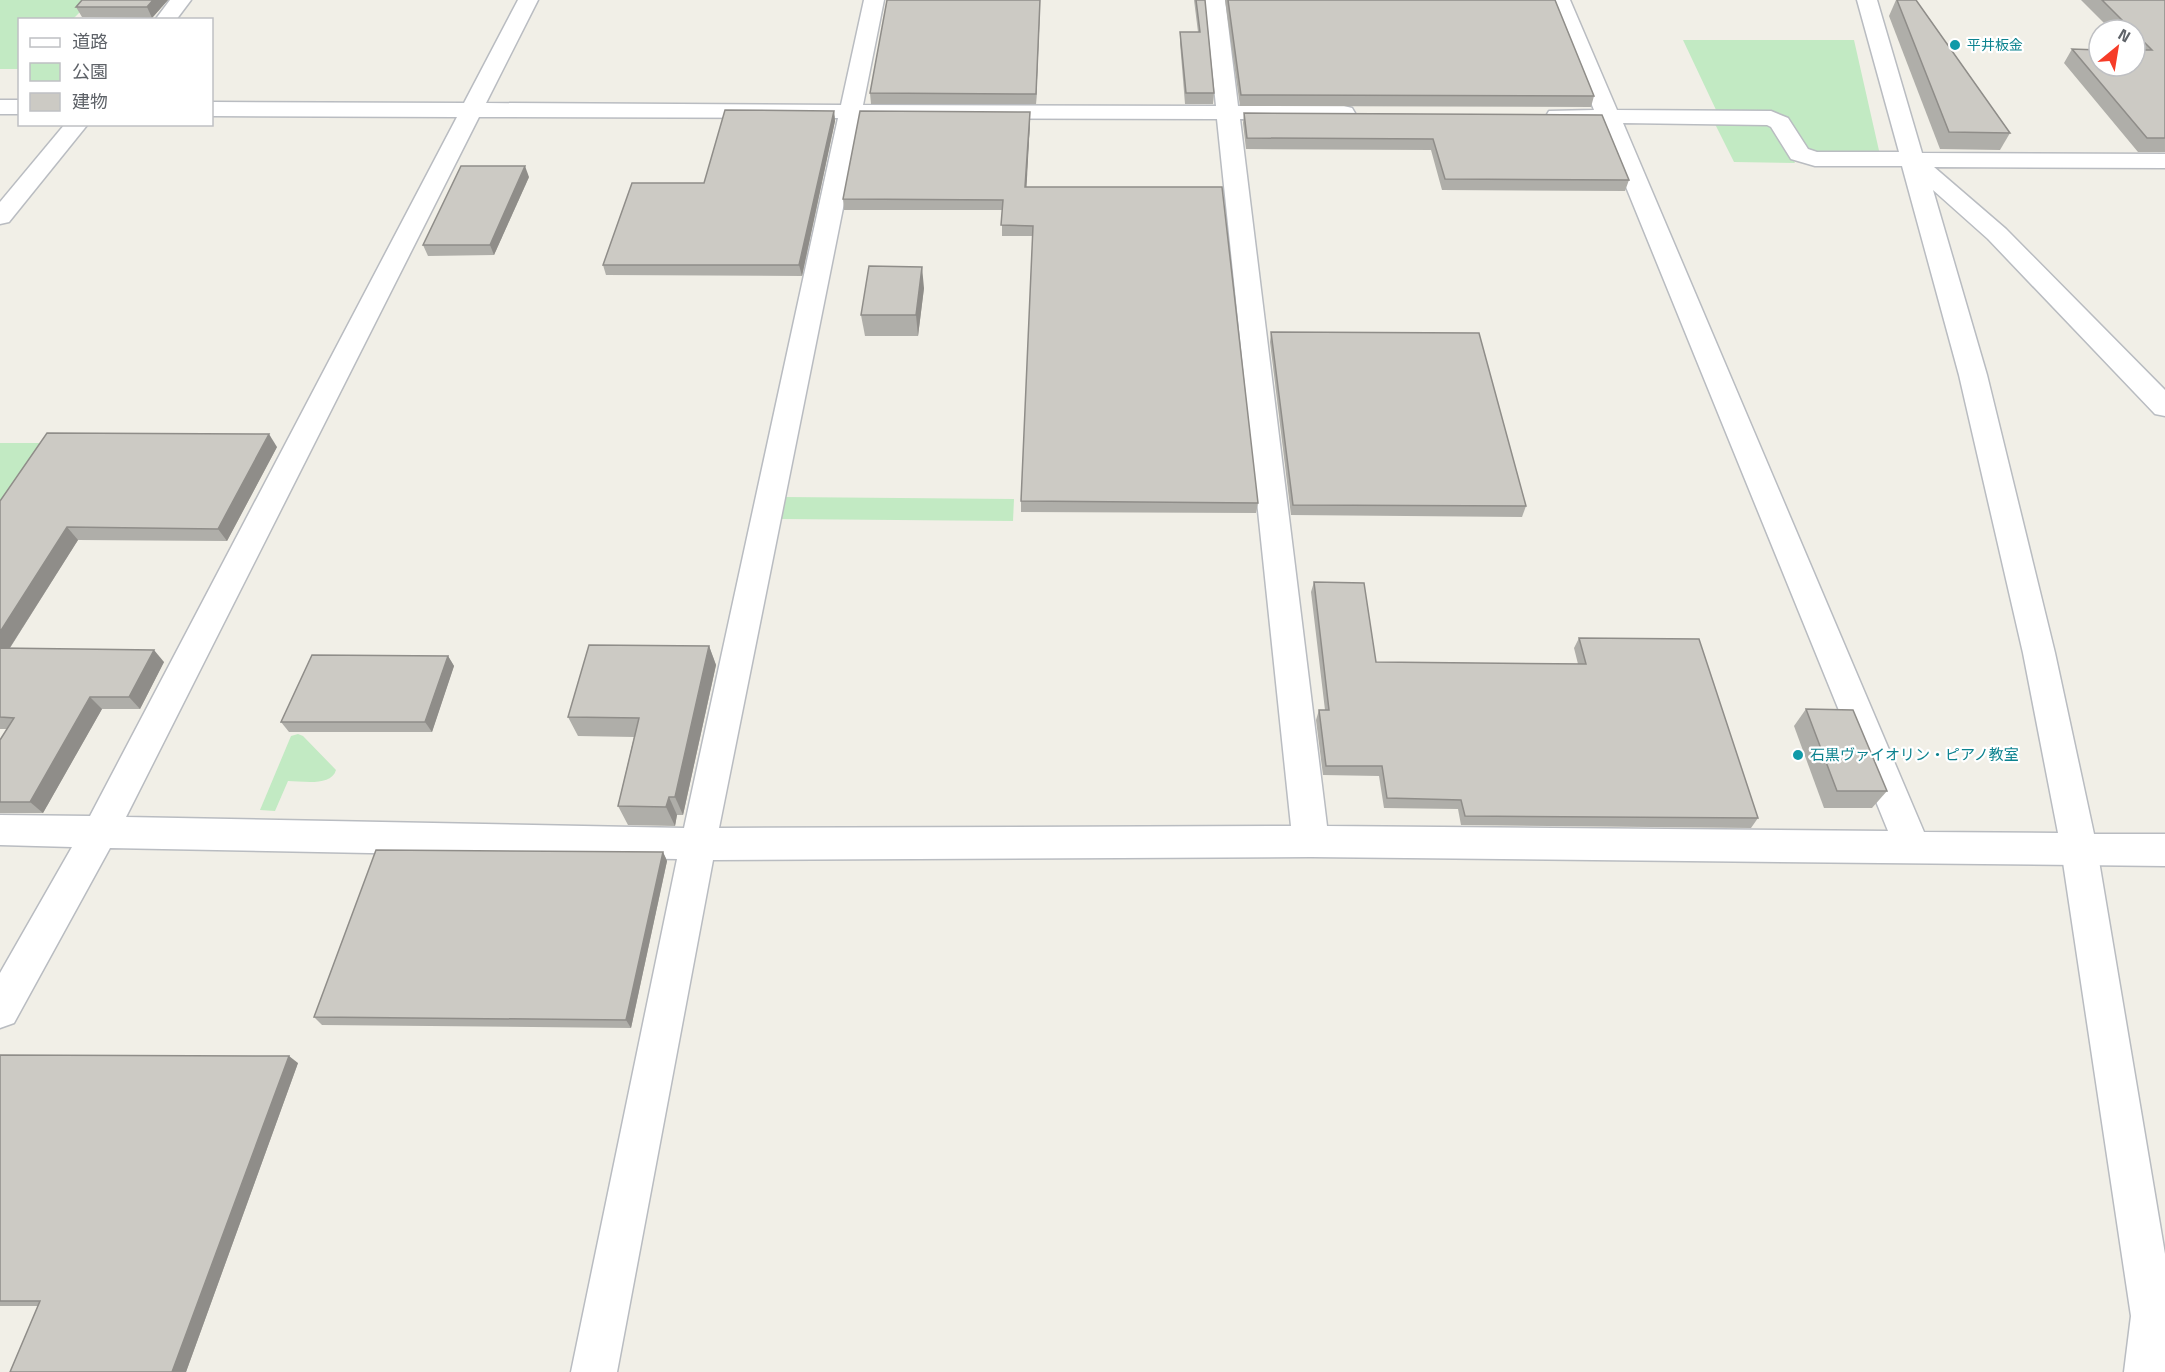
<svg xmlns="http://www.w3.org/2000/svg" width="2165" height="1372" font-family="'Titillium Web','Noto Sans JP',sans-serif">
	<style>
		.green { fill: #c2eac3 }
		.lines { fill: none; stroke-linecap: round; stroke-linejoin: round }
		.minor-casing { stroke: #b9bcc1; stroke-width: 3 }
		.tertiary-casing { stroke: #b9bcc1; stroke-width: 3 }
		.minor { fill: #fff; fill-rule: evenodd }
		.tertiary { fill: #fff; fill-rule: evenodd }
		.wall { fill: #afaea9 }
		.shaded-wall { fill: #8f8d89 }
		.building { fill: #cccac4; stroke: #8f8d89; stroke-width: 1.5 }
		.culture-dot { fill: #0f9aa8; stroke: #fff; stroke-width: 2 }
		.labels { text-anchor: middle; stroke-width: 4.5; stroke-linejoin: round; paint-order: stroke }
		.far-culture-label { font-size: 14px; fill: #0d838f; stroke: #fff; text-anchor: start }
		.culture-label { font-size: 15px; fill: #0d838f; stroke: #fff; text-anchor: start }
	</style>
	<rect width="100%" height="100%" fill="#f1efe7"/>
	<g class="green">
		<path d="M0 0H92L73 19 20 20 19 69H0Z"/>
		<path d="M1683 40H1854L1880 155H1818L1806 151 1787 122 1717 112Z"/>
		<path d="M1713 120H1771L1795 163 1734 162Z"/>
		<path d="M0 443H48L0 515Z"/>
		<path d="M785 497 1014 499 1013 521 781 519Z"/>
		<path d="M298 734 303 736 336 770C331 787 302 781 288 781L275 811 260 810 291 736Z"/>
	</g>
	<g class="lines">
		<defs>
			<g id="minor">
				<path d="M170 0H191L176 20H155Z"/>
				<path d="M518 0H538L486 103 841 105 864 0H884L863 105 1216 106 1205 0H1225L1238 106H1344L1352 108 1355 113 1352 118 1344 120 1240 119 1327 826 1888 831 1600 123 1549 121 1546 116 1549 111 1594 110 1550 0H1570L1617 110 1771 111 1788 118 1808 149 1817 152H1899L1857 0H1877L1922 153 2165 154V168L1934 167 2006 229 2165 390V416L2155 414 1988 239 1933 190 1987 375 2055 653 2094 834H2165V866L1311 857 713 860 617 1372H571L677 859 110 848 14 1023 0 1028V973L72 847 0 845V815L90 816 457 117 212 116V102L464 103ZM479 117 838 118 684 828 126 817ZM861 118 1217 119 1291 826 719 828ZM1623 123 1767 125 1771 127 1791 159 1815 166H1902L1959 375 2023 653 2058 833 1924 832Z"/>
				<rect x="0" y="100" width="20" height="14"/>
				<path d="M65 124H88L9 222 0 224V202Z"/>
			</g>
			<path id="tertiary" d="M2079 833 2092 838 2097 849 2165 1254V1372H2124L2131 1316 2061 849 2066 838Z"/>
		</defs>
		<use href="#minor" class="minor-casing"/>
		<use href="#tertiary" class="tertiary-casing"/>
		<use href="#minor" class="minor"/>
		<use href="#tertiary" class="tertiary"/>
	</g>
	<g class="wall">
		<path d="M82 0H168L152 18 82 17 76 7Z"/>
		<path d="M1040 0 1036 104H871L870 93Z"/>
		<path d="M1194 0H1205L1214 93 1213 104H1185L1180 43V32H1198Z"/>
		<path d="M1225 0H1555L1594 96 1591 107 1240 106Z"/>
		<path d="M1896 0H1916L2010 133 2000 150 1940 149 1889 16Z"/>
		<path d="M2081 0H2165V152H2138L2064 63 2072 49 2135 66V30H2111Z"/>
		<path d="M834 111 835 121 802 276 606 275 603 265 704 183Z"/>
		<path d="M1244 113 1602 115 1629 180 1625 191 1442 190 1431 150 1246 149 1243 123Z"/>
		<path d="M1030 122 1026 187 1258 503 1256 513 1021 512V501L1033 236H1002V210H844L843 199Z"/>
		<path d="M529 177 494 255 428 256 423 245Z"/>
		<path d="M924 288 918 336H865L861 315Z"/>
		<path d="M1271 332 1526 506 1522 517 1291 515 1270 342Z"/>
		<path d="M277 447 227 541 78 540 10 648 164 662 140 709H102L43 813H0V740L7 729H0V501Z"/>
		<path d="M1314 582 1376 662 1578 664 1574 648 1579 638 1758 818 1751 828 1461 825 1458 809 1384 808 1379 776 1323 775 1316 720 1319 710H1325L1311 592Z"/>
		<path d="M709 646 716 665 683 815H677L675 826 628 825 618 806 634 737 578 736 568 717Z"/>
		<path d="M448 656 454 666 432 732H289L281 722Z"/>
		<path d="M1806 709 1887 791 1872 808H1824L1794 726Z"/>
		<path d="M663 852 667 861 631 1028 322 1025 314 1017Z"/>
		<path d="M0 1055 298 1063 186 1372H10L38 1306H0Z"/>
	</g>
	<g class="shaded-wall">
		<path d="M153 0H168L152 18 147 7Z"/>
		<path d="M1040 0V10L1036 104V94Z"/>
		<path d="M834 111 835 121 802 276 799 265Z"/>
		<path d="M1030 112V122L1026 197 1025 187Z"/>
		<path d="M525 166 529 177 494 255 490 245Z"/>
		<path d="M922 267 924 288 918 336 916 315Z"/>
		<path d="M269 434 277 447 227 541 218 529Z"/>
		<path d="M67 527 78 540 2 660 0 658V632Z"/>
		<path d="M709 646 716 665 683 815 675 797Z"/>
		<path d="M154 650 164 662 140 709 129 697Z"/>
		<path d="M448 656 454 666 432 732 425 722Z"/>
		<path d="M90 697 102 709 43 813 30 802Z"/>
		<path d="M669 797 677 815 675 826 666 807Z"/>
		<path d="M663 852 667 861 631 1028 626 1020Z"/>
		<path d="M289 1056 298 1063 186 1372H172Z"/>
	</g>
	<g class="building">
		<path d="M82 0H153L147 7H76Z"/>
		<path d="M887 0H1040L1036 94 870 93Z"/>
		<path d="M1196 0H1205L1214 93H1186L1180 32H1200Z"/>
		<path d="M1228 0H1555L1594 96 1241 95Z"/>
		<path d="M1897 0H1916L2010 133 1949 132Z"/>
		<path d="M2102 0H2165V138H2147L2072 49 2099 50V66H2135V50H2152L2135 33V30H2132Z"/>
		<path d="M725 110 834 111 799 265H603L632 183H704Z"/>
		<path d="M860 111 1030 112 1025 187H1222L1258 503 1021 501 1033 226 1001 225 1003 200 843 199Z"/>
		<path d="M1244 113 1602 115 1629 180 1445 179 1433 139 1247 138Z"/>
		<path d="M461 166H525L490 245H423Z"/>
		<path d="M869 266 922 267 916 315H861Z"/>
		<path d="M1271 332 1479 333 1526 506 1293 505Z"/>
		<path d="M47 433 269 434 218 529 67 527 0 632V501Z"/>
		<path d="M1314 582 1364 583 1376 662 1586 664 1579 638 1699 639 1758 818 1465 816 1461 800 1387 798 1382 766H1326L1319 710H1329Z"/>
		<path d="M589 645 709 646 675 797H669L666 807 618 806 639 718 568 717Z"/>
		<path d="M0 648 154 650 129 697H90L30 802H0V740L14 718 0 717Z"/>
		<path d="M312 655 448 656 425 722H281Z"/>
		<path d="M1806 709 1853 710 1887 791H1837Z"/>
		<path d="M376 850 663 852 626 1020 314 1017Z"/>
		<path d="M0 1055 289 1056 172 1372H10L40 1301H0Z"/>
	</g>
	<g class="culture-dot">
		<circle cx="1955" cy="45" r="6"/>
		<circle cx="1798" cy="755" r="6"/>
	</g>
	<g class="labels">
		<g class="far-culture-label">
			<text x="1967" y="50">平井板金</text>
		</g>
		<g class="culture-label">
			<text x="1810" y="760">石黒ヴァイオリン・ピアノ教室</text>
		</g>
	</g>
	<rect x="18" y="18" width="195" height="108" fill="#ffffff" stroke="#bfc0c3" stroke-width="1.5"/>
	<rect x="30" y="38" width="30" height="9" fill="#ffffff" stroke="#bfc0c3" stroke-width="1.5"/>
	<text x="72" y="48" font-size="18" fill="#5e6268">道路</text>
	<rect x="30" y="63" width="30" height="18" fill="#c2eac3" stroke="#bfc0c3" stroke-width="1.5"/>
	<text x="72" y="78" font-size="18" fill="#5e6268">公園</text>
	<rect x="30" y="93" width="30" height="18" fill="#cccac4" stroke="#bfc0c3" stroke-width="1.5"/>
	<text x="72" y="108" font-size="18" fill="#5e6268">建物</text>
	<g transform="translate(2117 48) rotate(30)"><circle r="28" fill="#ffffff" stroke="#bfc0c3" stroke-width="1.5"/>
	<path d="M0-4.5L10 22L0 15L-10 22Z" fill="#f63c28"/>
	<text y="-9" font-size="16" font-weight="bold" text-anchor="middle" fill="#5e6268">N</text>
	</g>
</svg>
